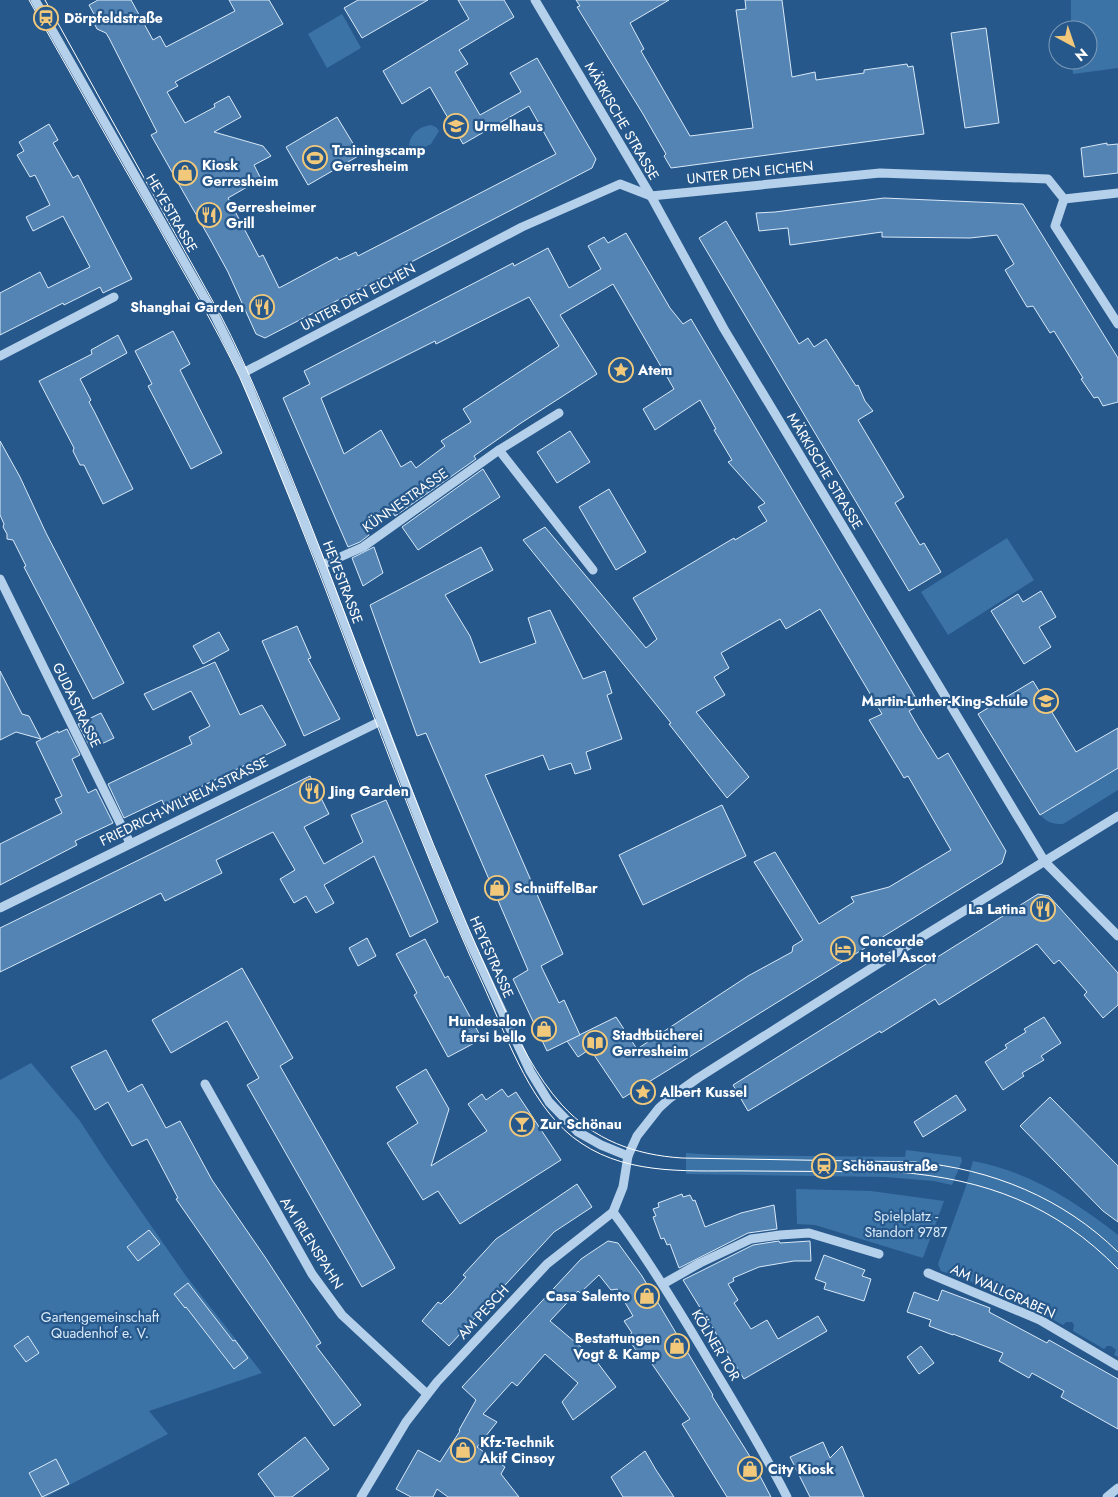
<svg xmlns="http://www.w3.org/2000/svg" width="1118" height="1497" font-family="Jost,sans-serif">
	<style>
		.green { fill: #3b73a7 }
		.building { fill: #5384b3; stroke: #d9e9f8; fill-rule: evenodd }
		.lines { fill: none; stroke-linecap: round; stroke-linejoin: round }
		.minor { stroke: #b5d0ea; stroke-width: 9 }
		.tram { stroke: #fff; stroke-width: 1 }
		.labels { text-anchor: middle; stroke-width: 4.5; stroke-linejoin: round; paint-order: stroke }
		.poi-label { font-size: 14px; font-weight: bold; fill: #fff; stroke: #27588b; text-anchor: start }
		.street-label { font-size: 14px; fill: #fff; stroke: #27588b }
		.park-label { font-size: 14px; fill: #d9e9f8; stroke: #27588b }
	</style>
	<rect width="100%" height="100%" fill="#27588b"/>
	<g class="green">
		<path d="M1071 0H1118V68L1073 74 1072 60H1088V30H1071Z"/>
		<path d="M342 14 361 48 327 68 308 34Z"/>
		<path d="M431 125 436 127 439 131 431 144 419 150 409 145C410 134 420 126 431 125Z"/>
		<path d="M1007 538 1034 580 948 635 921 592Z"/>
		<path d="M1118 767V790L1063 824C1054 824 1046 823 1041 815Z"/>
		<path d="M31 1063 80 1121 106 1161 186 1276 262 1373 149 1411 168 1434 46 1497H0V1080Z"/>
		<path d="M906 1150 961 1157 962 1161 952 1185 934 1181 886 1177 686 1174V1153L715 1155 905 1157Z"/>
		<path d="M973 1161C1028 1171 1075 1201 1118 1235V1357L1114 1355 1116 1350 1111 1346H1107L1104 1349 1073 1331 1074 1325 1072 1322H1066L1063 1325 1032 1308 1033 1303 1030 1298H1026L1021 1302 988 1288 989 1283 986 1278H982L978 1284 941 1271 938 1264 965 1189Z"/>
		<path d="M796 1189 871 1191 944 1201 923 1258 815 1225 797 1224Z"/>
	</g>
	<g class="building">
		<path d="M98 0H131L153 40 160 36 166 47 235 11 229 0H269L283 24 175 82 178 86 167 92 185 123 215 107 214 104 229 96 241 117 214 132 263 146 271 156 254 165 261 179 228 198 259 257 263 255 279 288 337 257 339 260 356 252 358 256 556 154 529 106 463 144 430 87 402 104 383 71 469 19 458 0H504L514 17 459 50 468 64 455 72 480 115 521 92 510 73 537 58 596 159 592 168 265 338 256 334 228 272 210 239 151 135 157 132 109 38 106 33 97 29 94 23 96 18 89 5Z"/>
		<path d="M358 0H428L362 38 344 8Z"/>
		<path d="M576 0H669L630 23 644 49 641 51 690 136 753 128 736 10 746 9 745 0H782L792 77 815 72 816 80 864 73V70L907 64 908 67 913 66 924 134 671 168 664 156 666 154 643 114 577 7 580 6Z"/>
		<path d="M986 28 999 123 965 128 951 33Z"/>
		<path d="M337 117 360 155 308 185 286 147Z"/>
		<path d="M49 124 58 140 53 143 73 178 78 175 132 279 103 293 100 287 64 305 63 303 0 335V293L40 272 48 288 90 267 63 216 33 231 26 217 50 205 35 175 30 177 17 155 24 151 19 142Z"/>
		<path d="M1107 143V145L1118 144V173L1084 177 1081 148Z"/>
		<path d="M884 198 1023 204 1118 358V402L1103 406 1098 397 1094 398 1081 379 1083 378 1054 331 1050 333 1033 306 1027 307 1005 270 1014 264 997 235 970 238 882 237V232L790 245 788 228 759 231 756 213 775 212Z"/>
		<path d="M726 221 799 344 808 338 814 347 826 339 856 386 858 385 865 401 873 411 858 420 904 497 895 503 920 545 924 543 941 572 909 591 699 238Z"/>
		<path d="M626 233 670 308 683 324 691 319 920 705 909 711 920 730 938 759 948 753 1006 851 1002 863 623 1098 590 1049 578 1057 567 1041 616 1017 637 1049 748 976 792 952 793 946 803 940 754 862 775 852 819 924 854 902 851 897 889 887 951 850 908 776 904 778 869 720 882 714 820 609 786 629 780 619 721 653 729 668 714 677 725 695 696 712 749 777 727 798 669 724 671 723 523 540 545 527 646 648 657 639 633 598 734 538 735 540 767 521 758 507 765 503 728 462 732 460 714 430 716 429 700 400 655 430 643 409 674 389 613 284 560 315 597 374 521 423 474 456 476 459 395 516 391 510 366 527 369 535 360 542 348 547 283 398 310 384 304 371 513 263 514 266 548 248 569 288 601 269 588 246 604 237 608 243ZM529 297 559 346 463 409 471 422 441 441 445 446 416 468 411 461 401 467 381 430 344 454 321 398 435 341 436 344Z"/>
		<path d="M173 331 190 364 180 370 222 453 191 469 148 386 152 384 135 351Z"/>
		<path d="M118 335 127 353 80 379 91 400 89 402 94 411 133 489 103 504 84 465H80L73 451 74 448 39 381 92 354 91 350Z"/>
		<path d="M570 431 590 462 557 483 537 452Z"/>
		<path d="M0 441 20 477 46 533 124 683 93 699 24 567 26 566 13 540 7 539V534L3 527 4 524 0 515Z"/>
		<path d="M483 469 500 497 418 550 402 527Z"/>
		<path d="M609 489 646 552 616 570 579 507Z"/>
		<path d="M374 547 383 573 363 586 352 558Z"/>
		<path d="M481 547 493 570 445 595 470 636 480 663 536 643 528 618 550 610 583 679 605 671 612 693 607 695 622 739 586 752 591 769 575 774 571 763 549 770 543 755 485 775 563 954 541 966 559 1003 564 1000 580 1035 547 1051 513 979 528 970 426 733 417 736 370 605Z"/>
		<path d="M1041 591 1056 617 1039 627 1051 647 1024 664 991 611 1018 594 1023 602Z"/>
		<path d="M297 626 311 658 308 659 340 719 304 736 262 641Z"/>
		<path d="M219 632 229 650 203 664 193 646Z"/>
		<path d="M215 662 240 715 262 705 286 745 164 805 162 800 124 818 108 784 192 744 189 737 210 726 191 691 153 710 144 694Z"/>
		<path d="M0 671 22 714 29 716 41 739 16 732 0 740Z"/>
		<path d="M1033 681 1076 752 1118 728V768L1040 815 978 714Z"/>
		<path d="M101 713 114 738 91 749 78 724Z"/>
		<path d="M67 729 80 755 72 759 88 793 96 789 113 823 75 841 77 845 0 885V844L62 813 55 799 62 796 36 742 58 731V733Z"/>
		<path d="M310 776 329 814 304 827 324 864 363 842 351 815 386 800 438 922 410 937 374 856 324 885 334 903 316 913 306 896 294 903 280 879 295 870 273 832 216 860 222 873 165 901 161 893 0 972V928Z"/>
		<path d="M722 805 746 856 643 905 619 855Z"/>
		<path d="M1038 894 1049 896 1118 973V1005L1103 1018 1084 995 1087 992 1059 960 1054 964 1037 944 939 1005 935 999 881 1033 880 1031 748 1111 733 1085Z"/>
		<path d="M367 938 376 956 358 966 349 948Z"/>
		<path d="M425 939 445 978 448 976 482 1039 448 1057 414 995 417 993 396 954Z"/>
		<path d="M242 968 293 1058 280 1066 395 1268 362 1287 247 1085 259 1078 227 1021 171 1053 152 1020Z"/>
		<path d="M1044 1017 1061 1043 1041 1056 1044 1060 1022 1073 1024 1076 1003 1090 985 1062 1007 1048 1005 1045 1026 1032 1024 1029Z"/>
		<path d="M106 1050 128 1092 142 1084 166 1128 180 1121 212 1180 265 1257 321 1343 316 1346 361 1405 334 1426 176 1199 178 1198 147 1139 132 1146 108 1102 95 1110 71 1067Z"/>
		<path d="M426 1069 449 1109 431 1166 487 1131 468 1104 482 1094 486 1100 502 1089 508 1097 516 1092 561 1160 460 1224 438 1191 423 1200 387 1143 418 1123 396 1087Z"/>
		<path d="M956 1095 966 1110 923 1137 914 1122Z"/>
		<path d="M1050 1097 1118 1166V1222L1103 1211 1020 1126Z"/>
		<path d="M577 1184 592 1207 554 1232 449 1346 422 1321 438 1302 441 1304 452 1293 466 1277 463 1275 496 1239Z"/>
		<path d="M682 1194 683 1197 690 1195 693 1201 695 1200 705 1227 741 1213 774 1205 777 1229 748 1233 679 1268 670 1244 667 1245 664 1238 661 1239 653 1217 656 1216 653 1209 659 1207 658 1203Z"/>
		<path d="M149 1230 160 1244 138 1261 127 1247Z"/>
		<path d="M608 1241 618 1243 642 1276 713 1395 712 1396 749 1455 771 1497H727L682 1424 690 1419 643 1351 638 1354 627 1336 632 1333 624 1321 633 1316 617 1289 611 1290 599 1275 580 1293 578 1291 550 1321 594 1358 616 1387 573 1420 562 1402 578 1383 545 1354 517 1386 512 1382 483 1414 497 1422 477 1447 505 1467 501 1474 519 1497H448L437 1489 433 1497H411L396 1489 418 1450 440 1462 460 1431 459 1430 476 1400 462 1387 581 1259Z"/>
		<path d="M779 1241 780 1243 810 1241 811 1261H794L759 1267 733 1278 734 1281 728 1284 738 1300 734 1303 751 1329 767 1320 778 1339 818 1316 827 1331 744 1379 683 1280 753 1245Z"/>
		<path d="M824 1255 865 1270 862 1276 871 1279 864 1301 824 1289 826 1283 815 1279Z"/>
		<path d="M188 1283 233 1341 235 1340 248 1358 234 1369 186 1307 185 1308 174 1294Z"/>
		<path d="M942 1290 990 1308 989 1312 1047 1343 1049 1340 1118 1379V1429L1061 1397 1064 1391 1032 1373 1029 1378 999 1361 1003 1353 953 1334V1335L929 1326 931 1320 907 1312 914 1292 938 1301Z"/>
		<path d="M28 1336 39 1353 26 1362 14 1346Z"/>
		<path d="M921 1346 934 1363 919 1374 907 1357Z"/>
		<path d="M305 1437 329 1469 292 1497H275L258 1474Z"/>
		<path d="M823 1442 830 1458 842 1446 864 1497H810L790 1457Z"/>
		<path d="M645 1451 656 1470 674 1497H623L611 1477Z"/>
		<path d="M56 1459 69 1484 42 1497 29 1473Z"/>
	</g>
	<g class="lines">
		<g class="minor">
			<path d="M35 0 215 316 243 373 322 565 431 851 466 934 530 1071 549 1102 578 1132 601 1145 628 1156"/>
			<path d="M535 0 651 196 724 329 1045 862 1118 936"/>
			<path d="M1064 199 1055 226 1118 324"/>
			<path d="M0 356 114 297"/>
			<path d="M243 373 522 227 620 184 651 196 880 173 1048 179 1064 199 1118 193"/>
			<path d="M499 450 593 570"/>
			<path d="M322 565 363 547 499 450 559 413"/>
			<path d="M0 579 130 843"/>
			<path d="M0 908 381 721"/>
			<path d="M205 1084 312 1274 342 1315 427 1394"/>
			<path d="M613 1212C646 1256 674 1302 702 1349 731 1398 761 1446 787 1497"/>
			<path d="M928 1273 1040 1320 1118 1366"/>
			<path d="M663 1284 700 1263 751 1239 780 1235 809 1233 879 1254"/>
			<path d="M361 1497 406 1422 437 1382 547 1264 613 1212 623 1187 628 1156 637 1136 659 1108 670 1098 698 1078 878 964 1118 816"/>
			<path d="M1107 1497 1118 1488"/>
		</g>
		<g class="tram">
			<path d="M29 0C71 74 113 149 156 223 184 274 215 325 240 378 255 412 269 447 283 482 352 650 409 824 485 989 508 1040 533 1112 581 1143 631 1177 695 1170 753 1171 801 1171 849 1172 897 1172 985 1179 1056 1205 1118 1269"/>
			<path d="M45 0 221 316C248 368 269 422 291 476 348 615 396 758 455 896 470 933 487 970 503 1006 519 1041 536 1076 562 1105 594 1140 635 1155 682 1158L915 1162C992 1169 1063 1198 1118 1252"/>
		</g>
	</g>
	<defs>
		<symbol id="station-ring" viewBox="-11 -11 22 22"><circle r="9.5" fill="#27588b" stroke="#f2c97a" stroke-width="1.5"/><path d="M-3-6H3Q5-6 5-4V2Q5 4 3 4L4.5 6H3L1.5 4h-3L-3 6H-4.5L-3 4Q-5 4-5 2V-4Q-5-6-3-6ZM-3.5-4v3h7v-3ZM-3.5 1v1.5H-2V1ZM2 1v1.5H3.5V1Z" fill="#f2c97a"/></symbol>
		<symbol id="school-ring" viewBox="-11 -11 22 22"><circle r="9.5" fill="#27588b" stroke="#f2c97a" stroke-width="1.5"/><path d="M0-5L7-2L0 1L-7-2ZM-4 1L0 2.5L4 1V4Q0 6-4 4Z" fill="#f2c97a"/></symbol>
		<symbol id="stadium-ring" viewBox="-11 -11 22 22"><circle r="9.5" fill="#27588b" stroke="#f2c97a" stroke-width="1.5"/><path d="M0-5a6.5 5 0 1 0 0 10a6.5 5 0 1 0 0-10ZM-3.5-1.8h7v3.6h-7Z" fill="#f2c97a"/></symbol>
		<symbol id="shop-ring" viewBox="-11 -11 22 22"><circle r="9.5" fill="#27588b" stroke="#f2c97a" stroke-width="1.5"/><path d="M-5-2.5h2.3a2.7 3.5 0 0 1 5.4 0H5L5.5 6h-11ZM-1.5-2.5h3a1.5 2.3 0 0 0-3 0Z" fill="#f2c97a"/></symbol>
		<symbol id="restaurant-ring" viewBox="-11 -11 22 22"><circle r="9.5" fill="#27588b" stroke="#f2c97a" stroke-width="1.5"/><path d="M-5-6h1v4h1v-4h1v4h1v-4h1v5L-1.5 .5V6h-2V.5L-5-1ZM5-6V6H3V1.5H1.5Q1.5-4 5-6Z" fill="#f2c97a"/></symbol>
		<symbol id="sight-ring" viewBox="-11 -11 22 22"><circle r="9.5" fill="#27588b" stroke="#f2c97a" stroke-width="1.5"/><path d="M0-6L1.8-2.2L6-1.7L2.9 1.2L3.7 5.4L0 3.3L-3.7 5.4L-2.9 1.2L-6-1.7L-1.8-2.2Z" fill="#f2c97a"/></symbol>
		<symbol id="hotel-ring" viewBox="-11 -11 22 22"><circle r="9.5" fill="#27588b" stroke="#f2c97a" stroke-width="1.5"/><path d="M-6-4.5h1.5V1H6V5H4.5V3h-9V5H-6ZM-4 0a1.8 1.8 0 1 1 3.6 0ZM.5 0V-2.5h3Q6-2.5 6 0Z" fill="#f2c97a"/></symbol>
		<symbol id="library-ring" viewBox="-11 -11 22 22"><circle r="9.5" fill="#27588b" stroke="#f2c97a" stroke-width="1.5"/><path d="M-6-4Q-3-5.5-.7-3.5V5Q-3 3-6 4ZM6-4Q3-5.5 .7-3.5V5Q3 3 6 4Z" fill="#f2c97a"/></symbol>
		<symbol id="bar-ring" viewBox="-11 -11 22 22"><circle r="9.5" fill="#27588b" stroke="#f2c97a" stroke-width="1.5"/><path d="M-6-5H6L.8 .8V4.5H3.5V6h-7V4.5H-.8V.8Z" fill="#f2c97a"/></symbol>
	</defs>
	<g fill-rule="evenodd">
		<use href="#station-ring" x="32" y="4" width="28" height="28"/>
		<use href="#school-ring" x="442" y="112" width="28" height="28"/>
		<use href="#stadium-ring" x="301" y="144" width="28" height="28"/>
		<use href="#shop-ring" x="171" y="159" width="28" height="28"/>
		<use href="#restaurant-ring" x="195" y="201" width="28" height="28"/>
		<use href="#restaurant-ring" x="248" y="293" width="28" height="28"/>
		<use href="#sight-ring" x="607" y="356" width="28" height="28"/>
		<use href="#school-ring" x="1032" y="687" width="28" height="28"/>
		<use href="#restaurant-ring" x="298" y="777" width="28" height="28"/>
		<use href="#shop-ring" x="483" y="874" width="28" height="28"/>
		<use href="#restaurant-ring" x="1029" y="895" width="28" height="28"/>
		<use href="#hotel-ring" x="829" y="935" width="28" height="28"/>
		<use href="#shop-ring" x="530" y="1015" width="28" height="28"/>
		<use href="#library-ring" x="581" y="1029" width="28" height="28"/>
		<use href="#sight-ring" x="629" y="1078" width="28" height="28"/>
		<use href="#bar-ring" x="508" y="1110" width="28" height="28"/>
		<use href="#station-ring" x="810" y="1152" width="28" height="28"/>
		<use href="#shop-ring" x="633" y="1282" width="28" height="28"/>
		<use href="#shop-ring" x="663" y="1332" width="28" height="28"/>
		<use href="#shop-ring" x="449" y="1436" width="28" height="28"/>
		<use href="#shop-ring" x="736" y="1455" width="28" height="28"/>
	</g>
	<g class="labels">
		<g class="poi-label">
			<text x="64" y="23">Dörpfeldstraße</text>
			<text x="474" y="131">Urmelhaus</text>
			<text x="332" y="155">Trainingscamp<tspan x="332" dy="16">Gerresheim</tspan></text>
			<text x="202" y="170">Kiosk<tspan x="202" dy="16">Gerresheim</tspan></text>
			<text x="226" y="212">Gerresheimer<tspan x="226" dy="16">Grill</tspan></text>
			<text x="244" y="312" text-anchor="end">Shanghai Garden</text>
			<text x="638" y="375">Atem</text>
			<text x="1028" y="706" text-anchor="end">Martin-Luther-King-Schule</text>
			<text x="330" y="796">Jing Garden</text>
			<text x="514" y="893">SchnüffelBar</text>
			<text x="1026" y="914" text-anchor="end">La Latina</text>
			<text x="860" y="946">Concorde<tspan x="860" dy="16">Hotel Ascot</tspan></text>
			<text x="526" y="1026" text-anchor="end">Hundesalon<tspan x="526" dy="16">farsi bello</tspan></text>
			<text x="612" y="1040">Stadtbücherei<tspan x="612" dy="16">Gerresheim</tspan></text>
			<text x="660" y="1097">Albert Kussel</text>
			<text x="540" y="1129">Zur Schönau</text>
			<text x="842" y="1171">Schönaustraße</text>
			<text x="630" y="1301" text-anchor="end">Casa Salento</text>
			<text x="660" y="1343" text-anchor="end">Bestattungen<tspan x="660" dy="16">Vogt &amp; Kamp</tspan></text>
			<text x="480" y="1447">Kfz-Technik<tspan x="480" dy="16">Akif Cinsoy</tspan></text>
			<text x="768" y="1474">City Kiosk</text>
		</g>
		<g class="street-label">
			<text transform="translate(622 121) rotate(60)" y="5">MÄRKISCHE STRASSE</text>
			<text transform="translate(750 172) rotate(-6)" y="5">UNTER DEN EICHEN</text>
			<text transform="translate(172 213) rotate(60)" y="5">HEYESTRASSE</text>
			<text transform="translate(358 297) rotate(-28)" y="5">UNTER DEN EICHEN</text>
			<text transform="translate(825 471) rotate(59)" y="5">MÄRKISCHE STRASSE</text>
			<text transform="translate(405 500) rotate(-35)" y="5">KÜNNESTRASSE</text>
			<text transform="translate(343 582) rotate(69)" y="5">HEYESTRASSE</text>
			<text transform="translate(77 705) rotate(64)" y="5">GUDASTRASSE</text>
			<text transform="translate(184 801) rotate(-26)" y="5">FRIEDRICH-WILHELM-STRASSE</text>
			<text transform="translate(492 957) rotate(66)" y="5">HEYESTRASSE</text>
			<text transform="translate(312 1243) rotate(58)" y="5">AM IRLENSPAHN</text>
			<text transform="translate(1003 1291) rotate(24)" y="5">AM WALLGRABEN</text>
			<text transform="translate(483 1312) rotate(-47)" y="5">AM PESCH</text>
			<text transform="translate(716 1345) rotate(59)" y="5">KÖLNER TOR</text>
		</g>
		<g class="park-label">
			<text x="906" y="1221">Spielplatz -<tspan x="906" dy="16">Standort 9787</tspan></text>
			<text x="100" y="1322">Gartengemeinschaft<tspan x="100" dy="16">Quadenhof e. V.</tspan></text>
		</g>
	</g>
	<g transform="translate(1073 45) rotate(140)"><circle r="24" fill="#27588b" stroke="#7d9bb9"/>
	<path d="M0-4L9 19L0 12L-9 19Z" fill="#f2c97a"/>
	<text y="-8" font-size="14" font-weight="bold" text-anchor="middle" fill="#ffffff">N</text>
	</g>
</svg>
